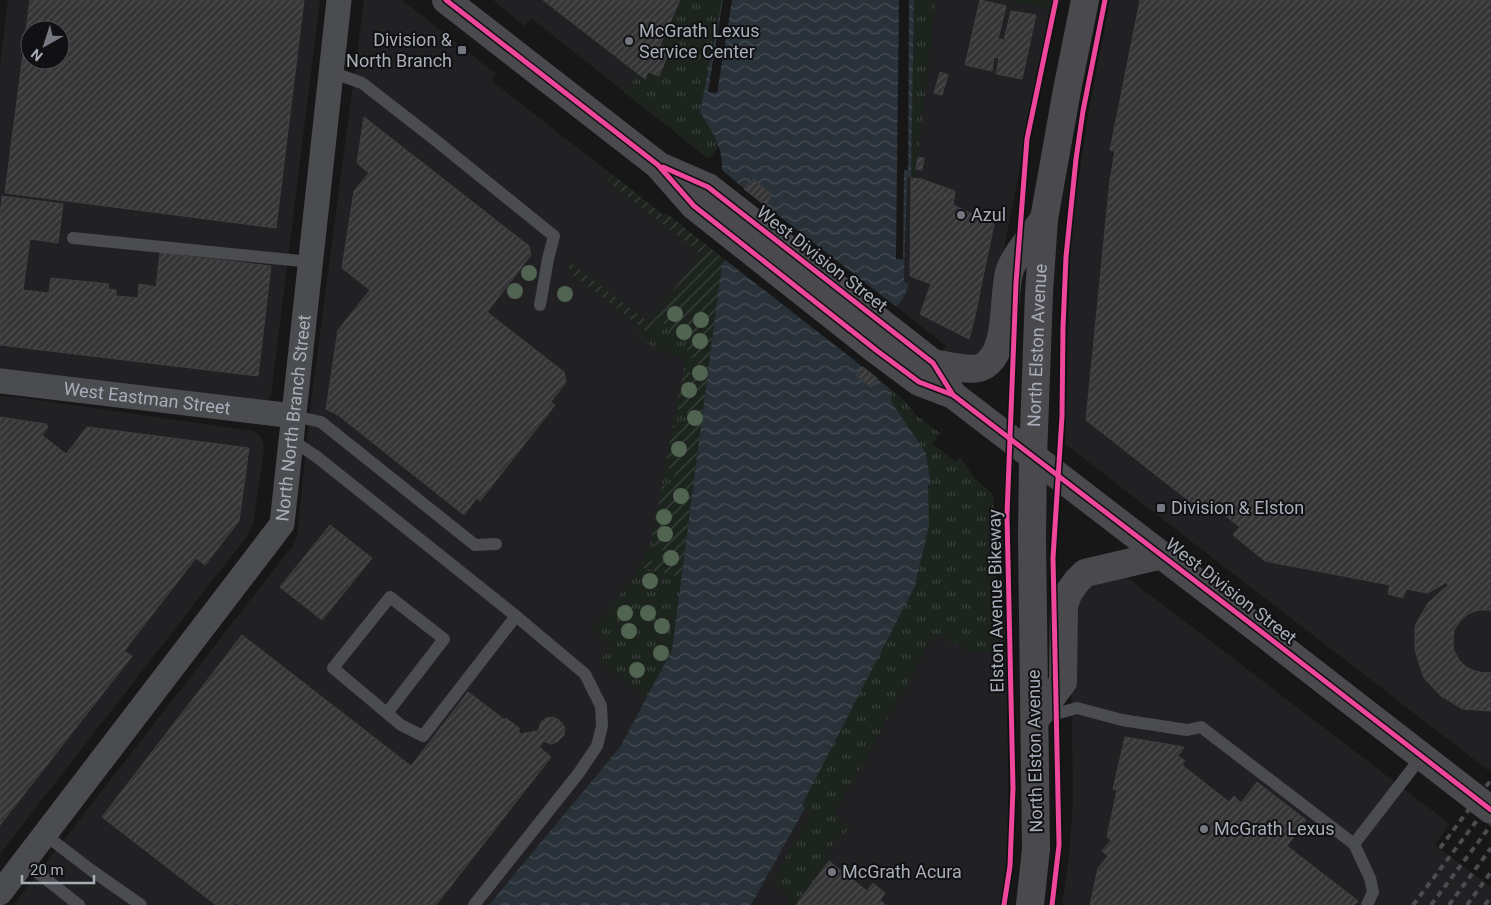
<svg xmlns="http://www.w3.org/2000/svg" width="1491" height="905" font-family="Roboto,sans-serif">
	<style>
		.built { fill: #212123; fill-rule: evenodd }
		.grass { fill: url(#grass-tufts) }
		.garden { fill: url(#garden-furrows) }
		.water { fill: url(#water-waves) }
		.pier { fill: #171717 }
		.building { fill: url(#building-hatch); stroke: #3f4043; fill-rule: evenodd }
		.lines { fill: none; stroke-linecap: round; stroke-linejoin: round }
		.service { stroke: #4b4c50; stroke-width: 12 }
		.minor { stroke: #4b4c50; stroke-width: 25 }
		.secondary { stroke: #4a4a4e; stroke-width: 28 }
		.rail { stroke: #4b4c4f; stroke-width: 4; stroke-dasharray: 6 5; stroke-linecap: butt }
		.cycleway-casing { stroke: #111113; stroke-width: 8 }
		.cycleway { stroke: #ed469a; stroke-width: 5 }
		.tree { fill: #506451 }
		.poi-dot { fill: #757880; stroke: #111113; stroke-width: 2 }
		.labels { text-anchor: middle; stroke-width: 4; stroke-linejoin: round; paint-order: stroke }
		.poi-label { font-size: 18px; fill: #a8adb8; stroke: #111113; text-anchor: start }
		.street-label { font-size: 18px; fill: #a8adb8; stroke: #111113 }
	</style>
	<defs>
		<pattern id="grass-tufts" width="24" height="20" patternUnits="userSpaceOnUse" patternTransform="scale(1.25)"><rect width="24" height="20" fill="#1d241e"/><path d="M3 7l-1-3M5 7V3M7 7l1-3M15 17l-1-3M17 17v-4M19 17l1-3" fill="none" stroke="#3b413d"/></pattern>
		<pattern id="garden-furrows" width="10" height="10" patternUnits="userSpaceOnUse" patternTransform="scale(1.25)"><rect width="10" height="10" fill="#1d241e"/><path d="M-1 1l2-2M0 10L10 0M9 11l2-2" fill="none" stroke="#3b413d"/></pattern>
		<pattern id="water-waves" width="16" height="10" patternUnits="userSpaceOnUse" patternTransform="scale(1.25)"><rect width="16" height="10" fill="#2a3239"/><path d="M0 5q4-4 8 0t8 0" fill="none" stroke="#464d54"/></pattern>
		<pattern id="building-hatch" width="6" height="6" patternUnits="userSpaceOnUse" patternTransform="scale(1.25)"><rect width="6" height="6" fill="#353536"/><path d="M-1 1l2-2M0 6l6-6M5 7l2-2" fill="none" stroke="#4f5051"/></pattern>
	</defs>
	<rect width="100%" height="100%" fill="#171717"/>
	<g class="built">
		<path d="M8 0H320L271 396 263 404 0 369V66ZM30 30H60V60H30Z"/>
		<path d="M364 0H402L496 74 492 81 664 215 666 213 725 260 722 264 672 650 620 747 489 905H13L293 545 297 535 312 394Z"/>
		<path d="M493 0H722L701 112 719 146 709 159 531 18 524 26Z"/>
		<path d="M914 0H1000L1051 8 1003 254 992 339 982 350 969 357 940 355 946 346 897 307 903 299 909 285 904 281 907 181V177H911Z"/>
		<path d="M1110 0H1491V768L1489 771 1065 444 1071 230 1089 109Z"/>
		<path d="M0 396 17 397 253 431 259 435 263 442 264 450 253 525 247 536 0 854Z"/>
		<path d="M933 444 956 462 960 457 975 479 993 494 997 619 1005 620 1008 758V833L1006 862 1000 905H751L805 808 802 806 928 485Z"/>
		<path d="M1112 574 1128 578 1450 824 1435 845 1491 887V905H1062L1069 857 1073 801 1070 609 1074 595Z"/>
	</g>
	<g class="grass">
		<path d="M680 0H722L701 112 719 146 709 159 624 92 639 74 645 79 648 72 659 76 670 50 660 45Z"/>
		<path d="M914 0H936L915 178H911Z"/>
		<path d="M1000 0H1053L1051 8Z"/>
		<path d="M703 254 725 260 722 264 672 650 647 698 600 661 612 645 592 629 635 576 651 541 686 358 654 348 637 336Z"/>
		<path d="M889 388 904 400 917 416 940 433 933 444 956 462 960 457 975 479 993 494 997 621 996 651H968L935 633 834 816 851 827 837 840 824 856 829 861 796 905H789L788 896 772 883 810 813 802 806 928 485H931L926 453 892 403Z"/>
	</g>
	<path class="garden" d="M613 175 664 216 667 214 725 260 722 264 681 577 640 567 643 561H652L659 562C664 560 664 556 664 551L651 541 662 486 672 483 674 480 675 473 673 470 665 467 673 426C681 424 694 425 690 414L676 408 683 374C692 371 696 375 698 364L696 359 686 358 688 345 657 318 646 331 570 272 568 261 648 322 702 254 607 181Z"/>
	<path class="water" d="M722 0H914L911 178 907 177V180L904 281 909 285 903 299 855 361 889 388 892 403 926 453 931 485H928L929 524 915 586 802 805 805 808 751 905H489L620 747 672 650 722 264 767 208 722 170C723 145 712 133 700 112Z"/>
	<g class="pier">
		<path d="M723 0H732L717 93 708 92Z"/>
		<path d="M899 0H909L908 170H904L903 259H896Z"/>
		<path d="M765 205 899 309 859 361 864 365 863 367 723 258Z"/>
	</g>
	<g class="building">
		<path d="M30 0H304L276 228 5 193ZM30 30H60V60H30Z"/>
		<path d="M543 0H680L660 45 670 50 659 76 648 72 645 79Z"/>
		<path d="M980 0 1006 6 998 39 1004 40 1011 11 1036 15 1022 79 996 74 999 58 994 57 992 71 965 65Z"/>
		<path d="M1140 0H1491V610H1478L1468 614 1460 621 1454 630 1453 641 1454 651 1459 660 1466 667 1475 671 1485 673 1491 672V711L1463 709 1441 696 1424 678 1415 650V626L1428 603 1448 585 1447 582 1428 593 1406 589 1403 598 1388 594 1390 585 1265 561 1233 535 1240 527 1213 506 1207 515 1086 420 1110 180 1115 151 1110 150Z"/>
		<path d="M940 72 948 75 942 95 934 93Z"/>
		<path d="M364 117 529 246 531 255 487 312 564 372 566 382 470 507 328 396 338 330 370 290 342 268 354 191 369 173 357 163Z"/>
		<path d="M918 157 924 158 922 170 916 169Z"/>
		<path d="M911 178 921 179 955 191 954 198 911 193Z"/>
		<path d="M753 179 772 195 765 205 744 189Z"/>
		<path d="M911 193 954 198 953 205 994 224 975 316 969 339 920 314 931 284 910 276Z"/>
		<path d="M2 196 63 204 58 243 30 239 23 290 49 293 51 278 109 284 108 289 116 290V296L138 298 139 284 156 287 160 253 271 266 258 376 0 345V216Z"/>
		<path d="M863 367 878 379 871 387 856 375Z"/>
		<path d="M328 396 470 507 464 515 338 415 326 409Z"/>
		<path d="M551 402 555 405 480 501 477 498Z"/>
		<path d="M0 417 46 424 48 427 42 435 66 454 87 427 249 448 239 521 205 565 196 558 124 651 132 656 0 825Z"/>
		<path d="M330 525 372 558 322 620 280 587Z"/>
		<path d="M242 635 411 766 468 692 505 720 506 718 520 729 518 731 521 734 538 731 541 722 546 718 553 717 559 720 563 725 565 728 564 735 557 742 550 744 544 741 539 747 551 757 436 905H239L236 903 234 905H216L102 817Z"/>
		<path d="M1125 737 1184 747 1178 756 1185 761 1182 765 1229 802 1234 796 1241 803 1257 782 1306 820 1287 846 1358 901 1354 905H1090L1098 868 1108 856 1102 851 1111 840 1107 837 1117 790 1113 789Z"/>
		<path d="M829 861 867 891 873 883 885 893 880 900 886 905H796Z"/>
	</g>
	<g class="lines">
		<g class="service">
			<path d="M331 72 362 83 434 139 554 236 548 259 540 305"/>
			<path d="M73 238 311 262"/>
			<path d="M294 416 321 422 475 545 496 544"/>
			<path d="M292 440 317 457 516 616 585 674 601 706 602 726 597 746 578 774 474 905"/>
			<path d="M387 713 444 639 390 597 333 668 401 725 423 736 516 616"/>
			<path d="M1041 718 1077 708 1122 720 1187 730 1201 727 1354 844 1370 878 1373 892 1367 905"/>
			<path d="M44 834 91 870 141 905"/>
			<path d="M1354 844 1422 756"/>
			<path d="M24 862 79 905"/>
		</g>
		<g class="minor">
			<path id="s1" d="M0 381 294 416"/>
			<path id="s2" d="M0 893 282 524 339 0"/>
		</g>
		<g class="secondary">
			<path d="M446 0 658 165 694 206 876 350 919 382 953 395 1268 637 1491 810"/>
			<path d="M664 168 708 187 933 363 953 395"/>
			<path d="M933 363C945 365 967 371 979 368 1010 358 1002 299 1009 273 1012 258 1035 232 1044 219"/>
			<path d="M1035 720 1063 682 1064 605 1069 592 1077 581 1085 573 1162 555"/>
			<path id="s3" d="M1030 905 1036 849 1032 539 1033 458 1039 293 1044 219 1067 90 1085 0"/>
		</g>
		<g class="rail">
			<path d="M1440 848 1491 780"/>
			<path d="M1413 905 1491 802"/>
			<path d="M1431 905 1491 825"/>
			<path d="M1449 905 1491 848"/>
			<path d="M1467 905 1491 872"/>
			<path d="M1485 905 1491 896"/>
		</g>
		<defs>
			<g id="cycleway">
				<path d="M446 0 658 165 694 206 876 350 919 382 953 395 1268 637 1491 810"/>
				<path d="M663 167 708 187 933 363 953 395"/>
				<path d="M1004 905 1010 866 1013 788 1007 515 1016 283 1027 139 1056 0"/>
				<path d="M1052 905 1059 845 1053 558 1062 416 1063 327 1066 257 1076 159 1083 111 1105 0"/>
			</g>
		</defs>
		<use href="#cycleway" class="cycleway-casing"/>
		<use href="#cycleway" class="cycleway"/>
	</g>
	<g class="tree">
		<circle cx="529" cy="273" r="8"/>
		<circle cx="515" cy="291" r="8"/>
		<circle cx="565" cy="294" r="8"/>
		<circle cx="675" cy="314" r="8"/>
		<circle cx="701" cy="320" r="8"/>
		<circle cx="684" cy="332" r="8"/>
		<circle cx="700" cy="341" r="8"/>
		<circle cx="700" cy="373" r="8"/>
		<circle cx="689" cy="390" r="8"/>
		<circle cx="695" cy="418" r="8"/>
		<circle cx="679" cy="449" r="8"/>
		<circle cx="681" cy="496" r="8"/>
		<circle cx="664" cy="517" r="8"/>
		<circle cx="665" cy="534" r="8"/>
		<circle cx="671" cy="558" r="8"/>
		<circle cx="650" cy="581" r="8"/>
		<circle cx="625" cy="613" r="8"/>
		<circle cx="648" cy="613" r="8"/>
		<circle cx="662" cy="626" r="8"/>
		<circle cx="629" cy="631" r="8"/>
		<circle cx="661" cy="653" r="8"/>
		<circle cx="637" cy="670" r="8"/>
	</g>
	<g class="poi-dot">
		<circle cx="629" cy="41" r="5"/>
		<rect x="457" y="45" width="10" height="10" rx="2.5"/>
		<circle cx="961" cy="215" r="5"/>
		<rect x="1156" y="503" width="10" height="10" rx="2.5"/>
		<circle cx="1204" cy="829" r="5"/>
		<circle cx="832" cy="872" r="5"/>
	</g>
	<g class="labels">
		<g class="poi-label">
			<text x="639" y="37">McGrath Lexus<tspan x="639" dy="21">Service Center</tspan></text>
			<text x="452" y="46" text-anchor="end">Division &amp;<tspan x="452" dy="21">North Branch</tspan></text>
			<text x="971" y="221">Azul</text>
			<text x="1171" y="514">Division &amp; Elston</text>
			<text x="1214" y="835">McGrath Lexus</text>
			<text x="842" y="878">McGrath Acura</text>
		</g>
		<g class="street-label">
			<text transform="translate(822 259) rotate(38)" y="6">West Division Street</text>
			<text dy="6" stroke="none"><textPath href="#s3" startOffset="560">North Elston Avenue</textPath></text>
			<text dy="6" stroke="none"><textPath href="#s1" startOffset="148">West Eastman Street</textPath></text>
			<text dy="6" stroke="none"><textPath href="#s2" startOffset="571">North North Branch Street</textPath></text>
			<text transform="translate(1231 591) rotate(38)" y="6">West Division Street</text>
			<text transform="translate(996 601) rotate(-91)" y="6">Elston Avenue Bikeway</text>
			<text transform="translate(1035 751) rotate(-91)" y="6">North Elston Avenue</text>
		</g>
	</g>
	<g transform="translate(45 45) rotate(219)"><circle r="24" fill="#111113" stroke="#4d4f55"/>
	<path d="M0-4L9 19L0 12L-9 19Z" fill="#757880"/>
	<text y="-8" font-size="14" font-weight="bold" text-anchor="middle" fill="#a8adb8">N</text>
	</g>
	<path d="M22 875v8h72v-8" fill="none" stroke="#a8adb8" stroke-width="2.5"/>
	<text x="30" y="875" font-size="15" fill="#a8adb8" stroke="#111113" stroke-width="4" paint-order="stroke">20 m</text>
</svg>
